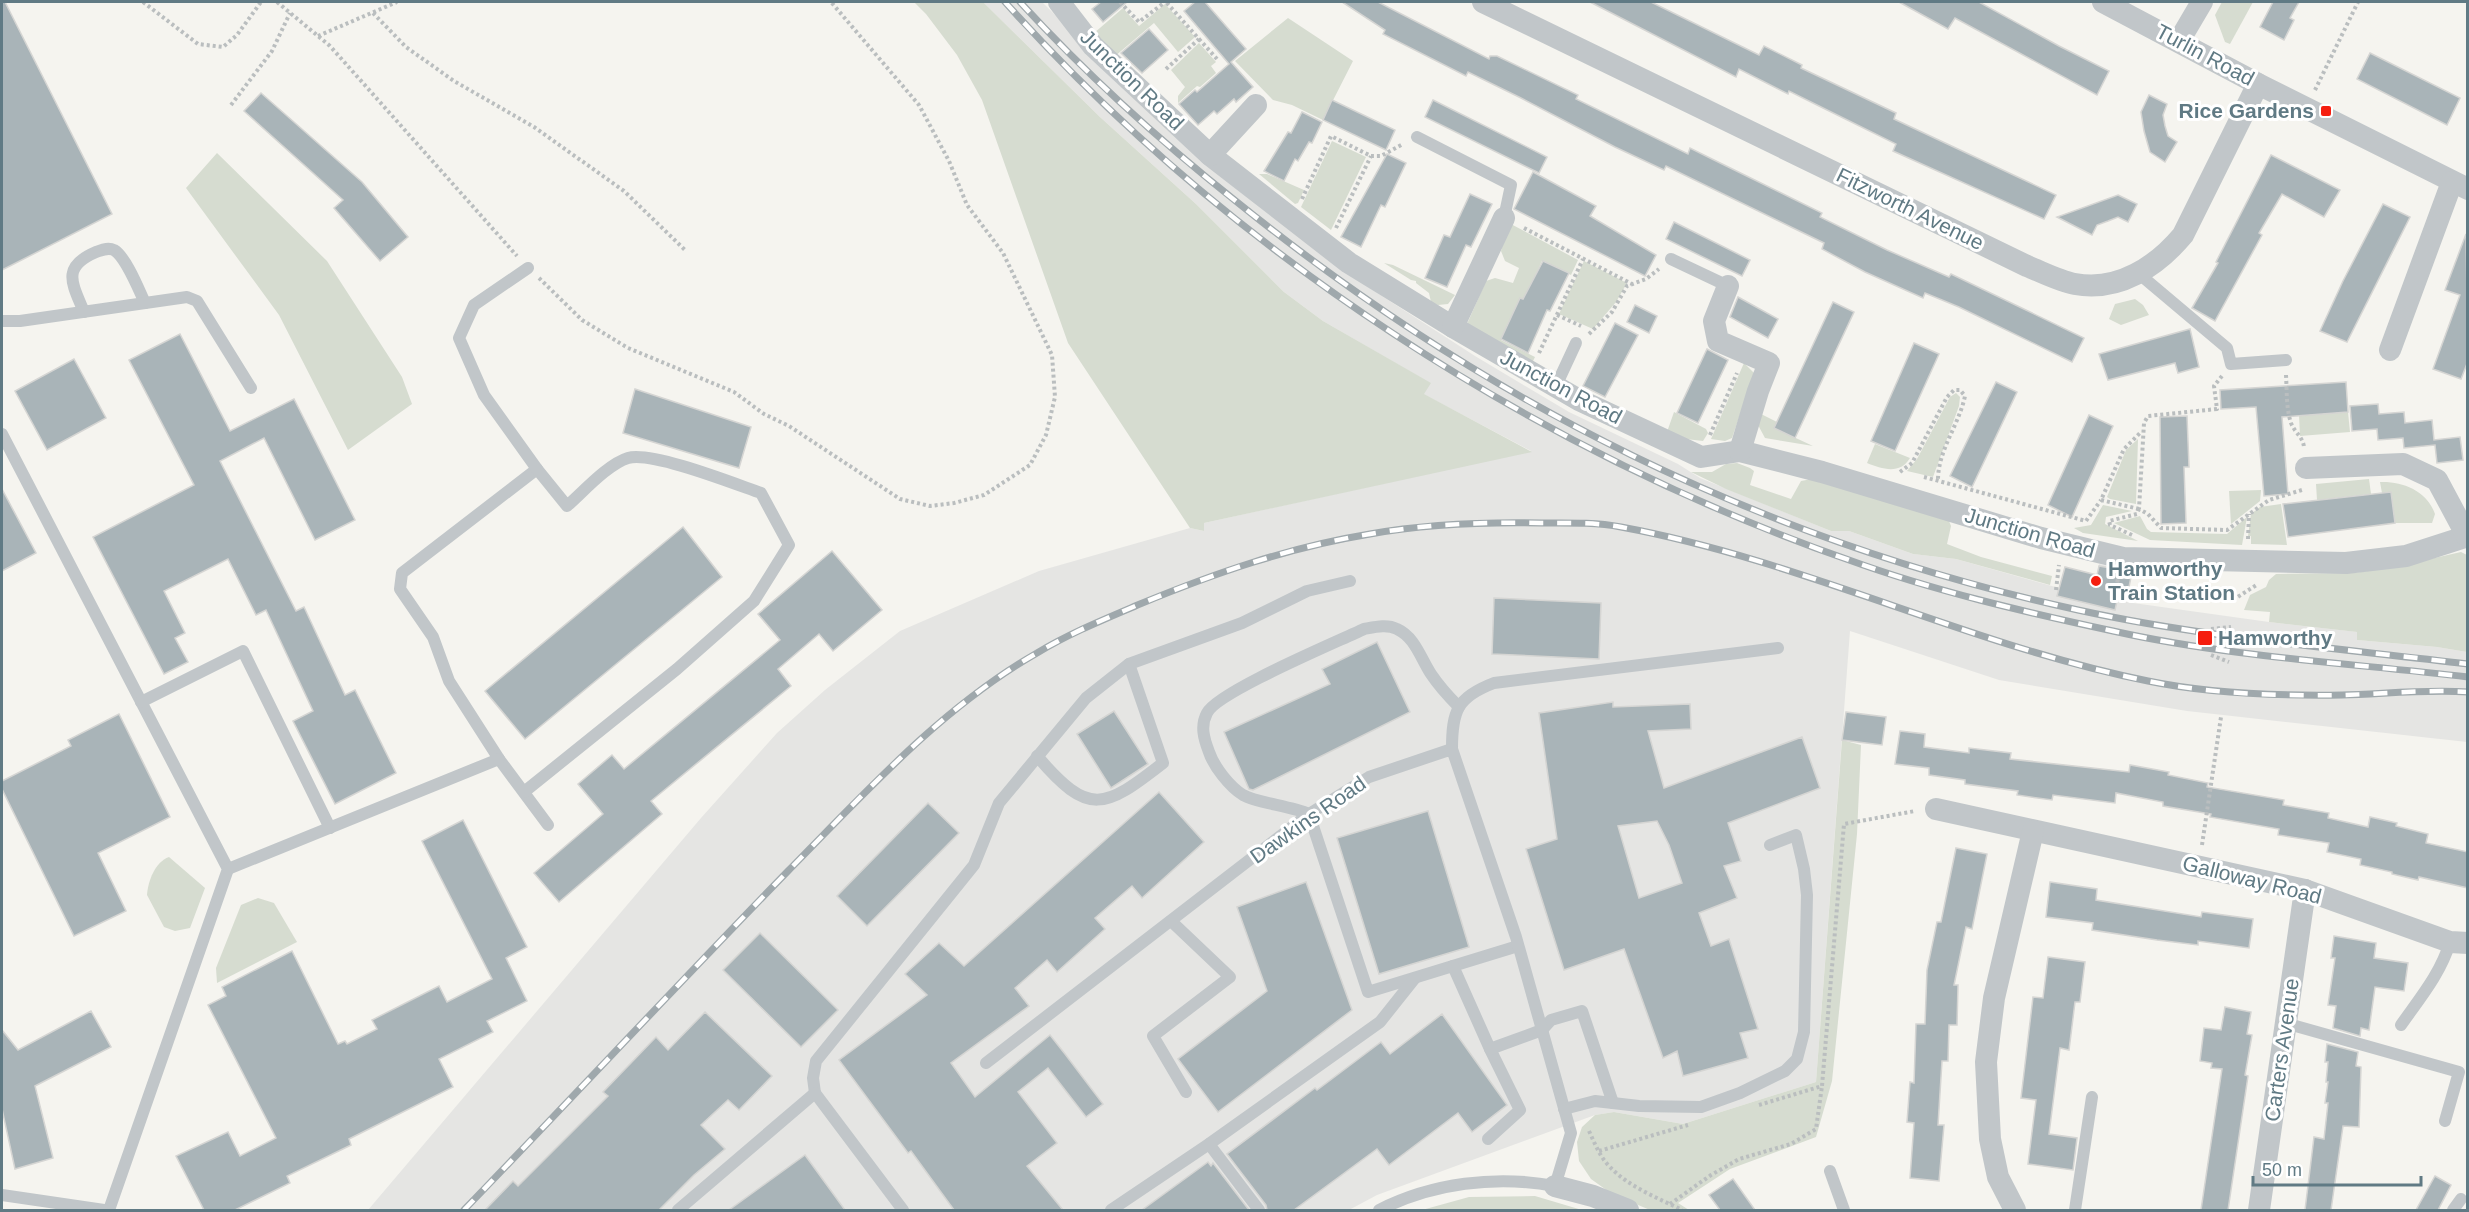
<svg xmlns="http://www.w3.org/2000/svg" width="2469" height="1212" font-family="Arial,sans-serif">
	<style>
		.built { fill: #e5e5e3 }
		.green { fill: #d6dcd0 }
		.building { fill: #a9b4b8; stroke: #d5d5d3; stroke-width: 1.5; fill-rule: evenodd }
		.lines { fill: none; stroke-linecap: round; stroke-linejoin: round }
		.path { stroke: #babebf; stroke-width: 4; stroke-dasharray: 3 3; stroke-linecap: butt }
		.service { stroke: #c1c6c9; stroke-width: 12 }
		.minor { stroke: #c1c6c9; stroke-width: 22 }
		.rail-casing { stroke: #9fa8ac; stroke-width: 7 }
		.rail { stroke: #fff; stroke-width: 4.5; stroke-dasharray: 14; stroke-linecap: butt }
		.poi-dot { fill: #f51e0f; stroke: #fff; stroke-width: 2 }
		.labels { text-anchor: middle; stroke-width: 6; stroke-linejoin: round; paint-order: stroke }
		.street-label { font-size: 21px; fill: #607a84; stroke: #fff }
		.poi-label { font-size: 21px; font-weight: bold; fill: #607a84; stroke: #fff; text-anchor: start }
	</style>
	<rect width="100%" height="100%" fill="#f5f4ef"/>
	<path class="built" d="M983 2H1042L1189 147 1368 287 1475 356 1569 412 1678 464 1700 478 1831 531H1849L1913 554 1956 559 2059 588 2065 567 2097 575 2099 564 2132 572 2126 602 2269 622 2358 632 2357 640 2437 647 2467 652V742L2187 711 1999 680 1850 631 1816 1082 1683 1124 1614 1112 1595 1115 1377 1195 1349 1210H368L701 818 777 733 825 690 900 631 1039 571 1190 528 1204 531V523L1531 451 1423 394 1430 383 1323 321 1284 292 1196 204 1100 117Z"/>
	<g class="green">
		<path d="M914 2H983L1100 117 1196 204 1284 292 1323 321 1431 383 1424 394 1532 452 1204 523V531L1190 528 1068 343 982 100 957 55 926 14Z"/>
		<path d="M2222 2H2253L2230 44 2225 42 2215 15Z"/>
		<path d="M1165 4 1195 37 1178 52 1154 23 1114 57 1093 34 1123 8 1139 26Z"/>
		<path d="M1288 18 1353 61 1323 120 1292 105 1273 100 1235 61Z"/>
		<path d="M1199 43 1216 62 1211 66 1216 73 1200 87 1197 86 1178 103V96L1185 87 1171 70Z"/>
		<path d="M1332 141 1366 157 1331 230 1301 207Z"/>
		<path d="M217 153 327 261 402 377 412 404 348 450 279 315 186 188Z"/>
		<path d="M1259 174H1267L1304 190 1298 203 1295 204Z"/>
		<path d="M1509 223 1578 260 1571 275 1542 261 1524 299 1520 298 1501 340 1535 357 1532 363 1467 324 1486 281 1495 278 1513 283 1519 268 1505 261 1501 251Z"/>
		<path d="M1584 261 1627 283 1616 302 1593 329 1559 314Z"/>
		<path d="M1384 263 1393 265 1455 295 1448 304 1438 305 1431 302 1429 293 1416 283V281L1411 280Z"/>
		<path d="M2135 299 2143 305 2149 315 2121 325 2109 319 2115 304Z"/>
		<path d="M1744 363 1754 373 1732 438 1725 441 1711 439Z"/>
		<path d="M1956 393 1960 397 1959 406 1933 477 1907 471 1917 459 1950 397Z"/>
		<path d="M1674 412 1706 429 1708 433 1703 441 1686 439 1667 432Z"/>
		<path d="M2348 412 2350 432 2300 436 2299 415Z"/>
		<path d="M1761 414 1777 422 1774 428 1813 446 1765 438 1758 425Z"/>
		<path d="M2138 439 2136 504 2110 499 2107 497 2126 450Z"/>
		<path d="M1875 444 1910 458C1900 475 1882 469 1867 463Z"/>
		<path d="M1737 463 1750 468 1754 471 1750 485 1791 499 1801 481 1812 479 1949 521 1951 526 1947 544 1981 557 2052 576 2050 585 1956 559 1913 554 1849 531H1831L1726 489 1691 472H1712L1726 464Z"/>
		<path d="M2369 479 2371 494 2317 500 2316 484Z"/>
		<path d="M2380 482C2403 481 2427 491 2435 514L2432 523H2395L2391 493H2382Z"/>
		<path d="M2261 490 2260 501 2231 524 2229 491Z"/>
		<path d="M2281 504 2287 545 2251 544V536H2248L2251 514 2260 507Z"/>
		<path d="M2103 505 2132 511 2106 517 2105 524 2138 541 2083 533 2074 528 2091 525Z"/>
		<path d="M2140 516 2147 529 2151 532 2227 534 2247 517 2242 545 2150 540 2114 523Z"/>
		<path d="M2461 552 2467 555V652L2437 647 2357 640V632L2269 622 2270 612 2244 610 2250 595 2266 587 2269 580 2276 574 2354 573 2399 566Z"/>
		<path d="M1842 740 1861 745 1857 834 1832 1081 1816 1137 1730 1169 1678 1203 1689 1210H1650L1612 1194 1591 1179 1579 1161 1577 1142 1582 1127 1595 1115 1614 1112 1683 1124 1816 1082Z"/>
		<path d="M169 857 205 888 190 928 175 931 164 927 147 895C148 881 155 862 169 857Z"/>
		<path d="M258 898 274 903 297 942 217 983 216 968 241 905Z"/>
		<path d="M1535 1196 1582 1210H1422L1469 1197Z"/>
	</g>
	<g class="building">
		<path d="M2 2H5L112 214 2 270Z"/>
		<path d="M1101 2H1127L1103 22 1092 9Z"/>
		<path d="M1195 2H1205L1246 49 1231 62 1253 87 1236 102 1234 99 1217 114 1214 111 1198 125 1179 104 1195 90 1197 92 1229 64 1184 11Z"/>
		<path d="M1342 2H1378L1489 59 1490 56H1497L1578 95 1576 99 1688 154 1690 148 1712 159 1822 213 1820 217 1887 250 1949 277 1951 274 2084 338 2072 362 1959 307 1925 293 1923 298 1865 272 1822 249 1824 243 1791 227 1666 166 1664 170 1615 147 1521 98 1468 72 1466 76 1383 34 1385 30Z"/>
		<path d="M1590 2H1651L1759 55 1764 46 1802 65 1801 68 1896 113 1894 119 2056 195 2044 219 1893 151 1896 144 1817 105 1789 91 1788 94 1739 69 1736 77Z"/>
		<path d="M1899 2H1979L2059 46 2109 71 2097 95 1955 18 1948 29Z"/>
		<path d="M2273 2H2299L2290 18 2294 20 2284 40 2260 27Z"/>
		<path d="M1149 29 1168 50 1142 73 1121 53Z"/>
		<path d="M2370 53 2460 98 2447 125 2357 79Z"/>
		<path d="M261 93 362 182 408 237 380 261 334 208 343 200 244 111Z"/>
		<path d="M2149 95 2167 104 2163 115 2165 126 2168 136 2177 142 2165 162 2150 152 2144 131 2141 112Z"/>
		<path d="M1332 100 1395 130 1386 150 1323 120Z"/>
		<path d="M1433 100 1547 157 1539 173 1425 117Z"/>
		<path d="M1302 112 1322 122 1312 143 1309 142 1298 161 1295 159 1284 181 1264 171 1288 132 1291 133Z"/>
		<path d="M1387 154 1406 163 1385 207 1381 205 1361 247 1341 237Z"/>
		<path d="M2271 155 2340 190 2324 217 2282 194 2259 233 2262 235 2215 321 2192 308 2218 263 2216 262Z"/>
		<path d="M1533 172 1596 206 1590 216 1656 255 1645 276 1514 209Z"/>
		<path d="M1470 194 1492 204 1471 247 1466 245 1447 287 1425 278 1444 235 1450 237Z"/>
		<path d="M2118 195 2137 204 2128 222 2118 217 2108 221 2097 225 2092 235 2057 217Z"/>
		<path d="M2383 204 2410 217 2347 342 2320 331 2343 281Z"/>
		<path d="M1674 222 1750 260 1742 276 1666 239Z"/>
		<path d="M2466 234 2468 361 2461 379 2433 369 2460 295 2445 290Z"/>
		<path d="M1543 261 1569 273 1550 311 1547 310 1528 353 1501 339 1520 298 1523 299Z"/>
		<path d="M1738 297 1778 319 1768 338 1730 317Z"/>
		<path d="M1833 302 1854 312 1795 438 1774 428Z"/>
		<path d="M1635 305 1657 316 1649 333 1627 322Z"/>
		<path d="M1615 323 1638 335 1605 397 1583 386Z"/>
		<path d="M2190 329 2199 367 2178 373 2175 363 2108 380 2099 354Z"/>
		<path d="M180 334 230 431 294 399 355 520 315 540 264 438 220 461 296 611 304 607 345 695 355 690 396 773 335 804 293 721 313 711 266 610 256 615 228 559 164 591 185 633 175 638 188 662 164 674 93 537 194 485 129 360Z"/>
		<path d="M1914 343 1939 354 1895 451 1871 441Z"/>
		<path d="M1707 349 1728 360 1698 423 1677 413Z"/>
		<path d="M74 359 106 418 47 450 15 391Z"/>
		<path d="M1996 382 2017 392 1972 487 1950 476Z"/>
		<path d="M2346 382 2348 412 2282 417 2288 494 2264 496 2256 407 2221 409 2220 390Z"/>
		<path d="M635 389 751 427 739 468 623 433Z"/>
		<path d="M2378 404 2379 414 2404 412 2405 423 2432 420 2434 440 2460 437 2463 460 2437 463 2435 445 2404 448 2403 438 2378 440 2377 429 2352 431 2350 406Z"/>
		<path d="M2089 415 2113 426 2072 517 2048 505Z"/>
		<path d="M2187 416 2189 467H2184L2186 523 2161 524 2160 417Z"/>
		<path d="M2 489 36 553 2 571Z"/>
		<path d="M2391 492 2395 523 2288 537 2283 504Z"/>
		<path d="M683 527 722 577 525 739 485 691Z"/>
		<path d="M832 551 882 610 833 651 819 634 778 669 791 686 651 801 662 814 559 902 534 873 603 814 578 784 612 755 624 769 780 640 758 614Z"/>
		<path d="M2099 566 2132 572 2126 602 2117 601 2115 610 2057 596 2065 567 2097 575Z"/>
		<path d="M1494 598 1601 603 1599 659 1492 654Z"/>
		<path d="M1377 642 1410 712 1253 790 1249 789 1224 732 1330 684 1322 669Z"/>
		<path d="M1613 702V707L1690 704 1691 729 1648 731 1664 788 1802 737 1820 788 1728 823 1741 861 1724 866 1737 898 1699 913 1711 946 1729 939 1758 1029 1740 1033 1748 1058 1683 1076 1677 1051 1663 1058 1624 949 1564 970 1526 849 1557 839 1539 713ZM1657 821 1669 845 1682 883 1639 898 1618 826Z"/>
		<path d="M1114 711 1148 764 1111 788 1077 734Z"/>
		<path d="M1846 712 1886 717 1882 745 1842 740Z"/>
		<path d="M119 714 170 817 98 853 126 911 74 936 2 789V781L71 746 68 740Z"/>
		<path d="M1900 731 1925 734 1924 747 1969 753V748L2011 753 2010 759 2129 772 2130 765 2169 772 2168 775 2208 783 2207 787 2284 800 2283 805 2329 813 2328 818 2368 827 2370 817 2397 823 2396 826 2428 834 2426 843 2468 852V888L2419 877 2418 880 2392 874V872L2360 865 2361 859 2327 852 2329 843 2278 835 2279 829 2210 817 2211 814 2163 806V802L2116 793 2115 803 2053 795 2052 800 2017 795 2018 791 1965 784V780L1929 775V768L1895 764Z"/>
		<path d="M1159 792 1204 842 1142 898 1132 886 1095 918 1105 929 1057 972 1047 960 1015 988 1029 1006 951 1063 975 1097 1050 1035 1065 1054 1103 1104 1086 1117 1048 1068 1018 1092 1057 1143 1027 1166 1063 1210H954L911 1151 908 1153 839 1060 927 995 905 974 939 943 964 966Z"/>
		<path d="M928 803 959 833 867 926 837 896Z"/>
		<path d="M1428 811 1469 947 1379 974 1337 838Z"/>
		<path d="M463 820 527 947 506 958 527 1001 487 1021 493 1032 439 1059 453 1087 349 1139 351 1145 287 1176 290 1183 235 1210H204L176 1156 228 1132 240 1156 276 1138 208 1005 226 996 222 987 292 951 338 1044 345 1041 347 1044 377 1029 372 1020 439 986 447 1002 492 979 422 841Z"/>
		<path d="M1956 848 1987 854 1972 929 1966 927 1954 985H1958L1957 1025H1949L1948 1061H1942L1938 1125H1944L1939 1181 1910 1178 1914 1123 1907 1122 1910 1082 1914 1083 1916 1024H1925L1927 970 1937 922H1941Z"/>
		<path d="M1306 882 1352 1010 1218 1112 1178 1059 1267 991 1237 907Z"/>
		<path d="M2050 882 2097 889 2096 900 2201 917 2202 912 2253 919 2249 948 2198 941V945L2157 940 2092 930 2093 923 2046 917Z"/>
		<path d="M760 933 838 1010 801 1047 723 970Z"/>
		<path d="M2334 936 2376 943 2374 958 2408 963 2404 991 2375 987 2369 1030 2361 1028 2360 1036 2333 1028 2336 1006 2328 1005 2335 958H2331Z"/>
		<path d="M2048 957 2085 962 2080 1002H2075L2069 1050 2060 1048 2049 1134 2077 1138 2073 1170 2028 1164 2036 1100 2021 1098 2033 997 2043 998Z"/>
		<path d="M2225 1007 2251 1012 2247 1034 2252 1035 2245 1075 2248 1076 2228 1210H2201L2222 1069 2211 1068 2212 1063 2200 1061 2204 1028 2221 1030Z"/>
		<path d="M91 1011 111 1047 35 1086 53 1158 15 1169 2 1109V1030L18 1050Z"/>
		<path d="M705 1012 772 1076 739 1110 728 1100 701 1125 725 1149 694 1175 659 1210H485L513 1181 518 1186 608 1096 603 1092 656 1037 668 1050Z"/>
		<path d="M1442 1014 1507 1105 1472 1132 1458 1113 1389 1165 1377 1149 1294 1210H1267L1266 1205 1227 1154 1315 1088 1317 1090 1381 1042 1390 1054Z"/>
		<path d="M2327 1044 2358 1052 2356 1066 2361 1067 2359 1127 2343 1126 2331 1210H2305L2314 1137 2324 1139 2328 1103H2325L2328 1082H2326L2328 1062H2325Z"/>
		<path d="M805 1155 845 1210H729Z"/>
		<path d="M1208 1162 1211 1166 1213 1163 1249 1210H1142Z"/>
		<path d="M2435 1176 2451 1185 2438 1210H2416Z"/>
		<path d="M1733 1179 1755 1210H1720L1709 1195Z"/>
	</g>
	<g class="lines">
		<g class="path">
			<path d="M143 2 198 44 223 47 237 35 261 2"/>
			<path d="M277 2 330 46 517 256"/>
			<path d="M1120 2 1139 22 1165 2"/>
			<path d="M373 13 406 47 454 81 534 127 624 191 685 250"/>
			<path d="M318 36 397 2"/>
			<path d="M1199 39 1217 59"/>
			<path d="M1166 69 1199 39 1166 2"/>
			<path d="M2315 90 2358 2"/>
			<path d="M231 105 272 51 290 13"/>
			<path d="M1302 199 1331 136 1371 156H1381L1403 144"/>
			<path d="M1336 228 1371 156"/>
			<path d="M1524 228 1632 284"/>
			<path d="M539 278 582 320 628 348 734 392 764 414 789 426 900 499 930 506 954 503 984 495 1030 465 1046 435 1055 397 1052 355 1003 253 967 205 949 161 919 105 831 2"/>
			<path d="M1557 315 1581 326"/>
			<path d="M1589 334 1612 312 1627 286 1646 279 1659 269"/>
			<path d="M1539 353 1583 259"/>
			<path d="M2286 375C2287 391 2286 408 2291 423 2295 433 2303 437 2304 447"/>
			<path d="M2222 376 2214 386 2217 409 2148 416 2144 423 2139 509 2148 514 2161 528 2227 530 2269 500 2302 490"/>
			<path d="M1710 435 1737 373"/>
			<path d="M1900 472 1912 463 1947 397 1954 390H1960L1965 396C1959 425 1938 450 1938 480"/>
			<path d="M1924 477 2086 521 2101 500"/>
			<path d="M2139 509 2101 500 2124 449 2141 432"/>
			<path d="M2132 535 2110 525 2109 521 2137 514 2139 509"/>
			<path d="M2248 539 2249 514"/>
			<path d="M2056 590 2059 565"/>
			<path d="M2113 600 2118 579"/>
			<path d="M2233 600 2258 584"/>
			<path d="M2211 629 2231 627"/>
			<path d="M2211 655 2229 662"/>
			<path d="M2202 845 2221 717"/>
			<path d="M1759 1105 1822 1086 1844 824 1915 811"/>
			<path d="M1589 1131C1595 1144 1600 1157 1610 1167 1629 1187 1658 1198 1682 1210"/>
			<path d="M1599 1151 1688 1125"/>
			<path d="M1670 1204 1711 1175 1739 1159 1791 1144 1816 1129 1822 1086"/>
		</g>
		<g class="service">
			<path d="M1417 137 1511 185 1504 218"/>
			<path d="M1671 259 1728 286"/>
			<path d="M2138 273 2227 348 2231 364 2286 360"/>
			<path d="M84 312C72 283 61 267 96 252 102 250 108 247 114 250 126 257 139 290 145 303"/>
			<path d="M2 321H20L187 297 197 301 251 388"/>
			<path d="M1556 386 1576 343"/>
			<path d="M2 434 228 869 109 1210"/>
			<path d="M537 469 402 573 400 589 433 637 449 681 499 759 548 825"/>
			<path d="M141 702 243 651 330 828"/>
			<path d="M1459 707C1449 697 1439 686 1431 674 1421 659 1415 637 1397 629 1387 624 1375 627 1364 629 1337 642 1217 692 1207 713 1200 726 1204 739 1209 752 1214 767 1230 787 1243 795 1257 803 1291 806 1309 814L1368 992 1518 946"/>
			<path d="M1452 749C1452 711 1457 697 1494 683L1778 648"/>
			<path d="M1037 756C1089 817 1104 809 1163 763L1129 664"/>
			<path d="M524 792 677 669 754 601 789 545 761 493C735 484 652 451 628 458 608 464 583 492 567 506L537 469 484 395 459 338 474 305 528 268"/>
			<path d="M228 869 499 759"/>
			<path d="M1171 921 1230 977 1153 1036 1186 1092"/>
			<path d="M1453 966 1490 1049 1520 1110 1488 1139"/>
			<path d="M2285 1023 2459 1072 2445 1121"/>
			<path d="M2401 1025C2420 998 2441 973 2450 942"/>
			<path d="M1490 1049 1542 1030 1551 1020 1582 1011 1613 1103"/>
			<path d="M986 1063 1309 814 1369 777 1452 749 1516 937 1571 1133 1555 1186C1496 1175 1432 1183 1379 1210"/>
			<path d="M815 1093 813 1078 816 1061 974 865 999 803 1086 698 1129 664 1242 623 1307 591 1350 581"/>
			<path d="M1564 1109 1595 1101 1639 1106 1701 1107 1740 1093 1785 1071 1797 1059 1804 1032 1807 895 1804 869 1796 835 1770 845"/>
			<path d="M1209 1144 1259 1210"/>
			<path d="M1830 1171 1844 1210"/>
			<path d="M2 1195 104 1210"/>
			<path d="M678 1210 815 1093 903 1210"/>
			<path d="M1111 1210 1209 1144 1380 1022 1415 978"/>
			<path d="M2075 1210 2092 1097"/>
			<path d="M2453 1210 2461 1199"/>
		</g>
		<g class="minor">
			<path d="M1059 2 1093 46 1210 155 1349 263 1453 327 1579 400 1701 457 1740 451 1822 472 2041 538 2123 558 2346 563 2406 556 2468 536"/>
			<path d="M1483 2 2027 266C2042 272 2059 281 2075 284 2119 292 2157 266 2183 235L2258 84"/>
			<path d="M2103 2 2258 84 2468 189"/>
			<path d="M2179 41 2202 2"/>
			<path d="M1210 155 1256 105"/>
			<path d="M1728 286 1714 321 1718 341 1769 363 1758 391 1740 451"/>
			<path d="M1453 327 1504 218"/>
			<path d="M2390 350 2452 182"/>
			<path d="M2306 468 2403 464 2437 480 2467 536"/>
			<path d="M1936 809 2305 890 2450 942 2468 943"/>
			<path d="M1555 1186 1593 1196 1628 1210"/>
			<path d="M2015 1210 1998 1177 1990 1139 1986 1062 1994 998 2033 831"/>
			<path d="M2259 1210 2305 890"/>
		</g>
		<defs>
			<g id="rail">
				<path d="M1005 2C1230 252 1532 449 1849 560 1934 591 2025 612 2113 631 2230 657 2349 663 2468 677"/>
				<path d="M1020 2C1086 74 1160 141 1237 202 1487 404 1763 541 2078 610 2206 638 2337 648 2468 664"/>
				<path d="M464 1210C572 1098 679 983 788 871 865 793 941 708 1037 653 1070 633 1105 619 1140 604 1215 573 1290 547 1370 534 1426 524 1483 522 1541 523 1567 523 1594 522 1621 527 1802 560 1968 645 2148 681 2211 694 2278 696 2342 695 2383 694 2426 689 2468 692"/>
			</g>
		</defs>
		<use href="#rail" class="rail-casing"/>
		<use href="#rail" class="rail"/>
	</g>
	<g class="poi-dot">
		<rect x="2320" y="105" width="12" height="12" rx="3"/>
		<circle cx="2096" cy="581" r="6"/>
		<rect x="2197" y="630" width="16" height="16" rx="3"/>
	</g>
	<g class="labels">
		<g class="street-label">
			<text transform="translate(2205 55) rotate(28)" y="7">Turlin Road</text>
			<text transform="translate(1132 80) rotate(44)" y="7">Junction Road</text>
			<text transform="translate(1910 209) rotate(26)" y="7">Fitzworth Avenue</text>
			<text transform="translate(1561 387) rotate(28)" y="7">Junction Road</text>
			<text transform="translate(2030 533) rotate(16)" y="7">Junction Road</text>
			<text transform="translate(1308 820) rotate(-35)" y="7">Dawkins Road</text>
			<text transform="translate(2252 880) rotate(14)" y="7">Galloway Road</text>
			<text transform="translate(2282 1050) rotate(-82)" y="7">Carters Avenue</text>
		</g>
		<g class="poi-label">
			<text x="2314" y="118" text-anchor="end">Rice Gardens</text>
			<text x="2108" y="576">Hamworthy<tspan x="2108" dy="24">Train Station</tspan></text>
			<text x="2218" y="645">Hamworthy</text>
		</g>
	</g>
	<rect width="2469" height="1212" fill="none" stroke="#607a84" stroke-width="6"/>
	<path d="M2253 1176v9h168v-9" fill="none" stroke="#607a84" stroke-width="3"/>
	<text x="2262" y="1176" font-size="18" fill="#607a84" stroke="#ffffff" stroke-width="4.5" paint-order="stroke">50 m</text>
</svg>
